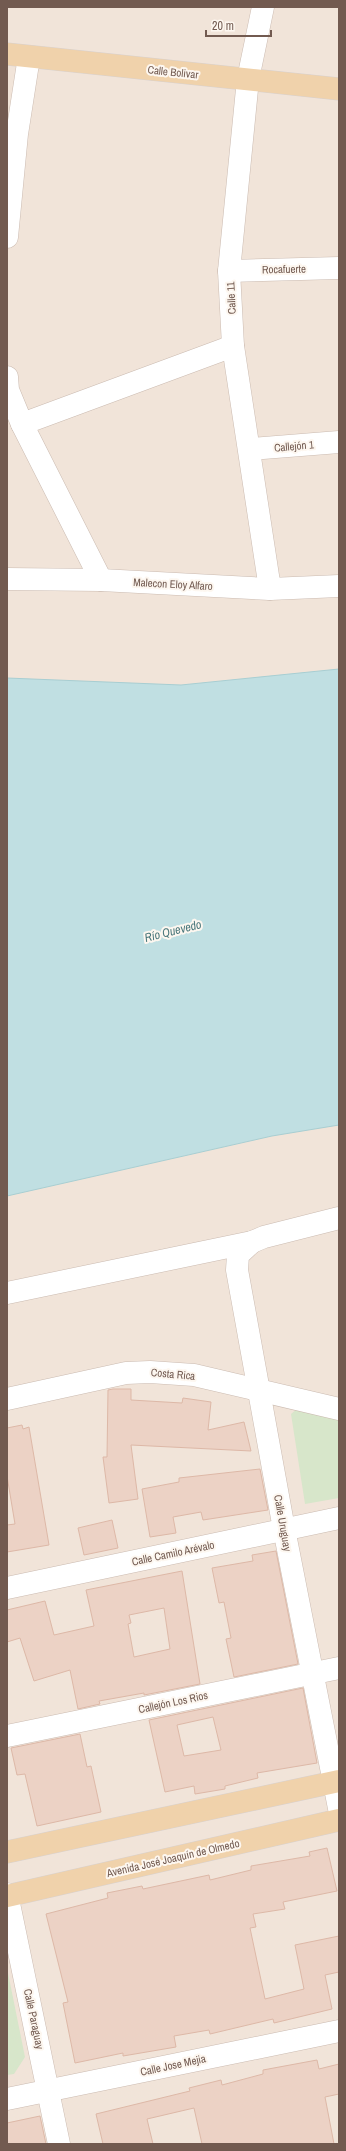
<svg xmlns="http://www.w3.org/2000/svg" width="346" height="2151" font-family="'Archivo Narrow',sans-serif">
	<style>
		.residential { fill: #f1e4d9 }
		.green { fill: #d7e6ca }
		.water { fill: #c0dfe2; stroke: #a8ced2 }
		.building { fill: #ecd2c5; stroke: #ddb8a7; fill-rule: evenodd }
		.lines { fill: none; stroke-linecap: round; stroke-linejoin: round }
		.minor-casing { stroke: #cbbbb1; stroke-width: 23 }
		.major-casing { stroke: #d8d1ce; stroke-width: 23 }
		.minor { stroke: #fff; stroke-width: 22 }
		.major { stroke: #f0d2ab; stroke-width: 22 }
		.labels { text-anchor: middle; stroke-width: 4; stroke-linejoin: round; paint-order: stroke }
		.street-label { font-size: 11px; fill: #725a50; stroke: #fdf7f0 }
		.water-label { font-size: 12px; font-style: italic; fill: #49777b; stroke: #fdf7f0 }
	</style>
	<rect width="100%" height="100%" fill="#faf3ea"/>
	<rect class="residential" x="7" y="7" width="332" height="2137"/>
	<g class="green">
		<path d="M297 1409 339 1419V1498L305 1504 291 1414Z"/>
		<path d="M7 1968 25 2057 14 2074 7 2075Z"/>
	</g>
	<path class="water" d="M339 669V1125L272 1136 7 1196V678L181 685Z"/>
	<g class="building">
		<path d="M113 1389H131V1400L182 1403 183 1398 211 1402 208 1430 244 1422 251 1451 131 1445 138 1499 109 1503 103 1457H107L108 1390Z"/>
		<path d="M22 1425 23 1429 29 1427 49 1545 7 1552V1525L15 1524 7 1476V1428Z"/>
		<path d="M260 1469 268 1510 203 1520 201 1512 173 1517 176 1533 150 1537 142 1489 179 1482V1478Z"/>
		<path d="M112 1520 118 1548 84 1555 78 1528Z"/>
		<path d="M276 1551 298 1664 234 1677 226 1639 231 1638 224 1602 219 1603 212 1568 253 1561 252 1555Z"/>
		<path d="M182 1571 200 1684 144 1695V1693L99 1701 100 1704 78 1709 70 1670 34 1681 20 1638 7 1642V1610L45 1601 54 1635 94 1626 86 1590ZM164 1608 170 1649 134 1657 128 1624 131 1623 129 1615Z"/>
		<path d="M303 1688 317 1763 257 1773 258 1778 225 1786V1789L195 1794 194 1786 165 1792 149 1720ZM213 1717 221 1750 184 1756 177 1725Z"/>
		<path d="M80 1734 87 1767 91 1766 101 1812 37 1826 25 1774 17 1775 11 1748Z"/>
		<path d="M327 1848 337 1891 283 1902 285 1909 253 1914 256 1927 250 1928 265 1999 304 1989 295 1945 339 1936V1972L325 1975 332 2009 274 2023 273 2019 210 2034 209 2030 174 2036 176 2047 123 2056V2053L75 2063 63 2003 68 2002 46 1914 108 1898 107 1893 142 1886 143 1889 209 1875 210 1880 251 1870V1866L310 1856 309 1852Z"/>
		<path d="M317 2060 319 2069 339 2064V2094L325 2097 334 2144H202L194 2108 147 2119 153 2144H103L96 2114 190 2091 189 2088 221 2080 222 2085 263 2074V2070Z"/>
		<path d="M40 2116 46 2144H7V2123Z"/>
	</g>
	<g class="lines">
		<defs>
			<g id="minor">
				<path d="M263 7 248 79 229 271 233 346 270 589"/>
				<path d="M7 237 17 134 29 57"/>
				<path d="M229 271 339 268"/>
				<path d="M7 377 8 390 22 424"/>
				<path d="M250 449 339 442"/>
				<path d="M7 579 101 580 270 589 339 586"/>
				<path d="M101 580 22 424 233 346"/>
				<path d="M252 1242 238 1255 237 1270 284 1529 339 1808"/>
				<path d="M7 1293 252 1242 264 1237 339 1218"/>
				<path d="M7 1399 126 1373 150 1372 194 1375 339 1409"/>
				<path d="M7 1588 339 1518"/>
				<path d="M7 1736 339 1668"/>
				<path d="M7 1894 59 2144"/>
				<path d="M7 2099 339 2031"/>
			</g>
			<g id="major">
				<path d="M7 54 339 89"/>
				<path d="M7 1852 339 1781"/>
				<path d="M7 1896 339 1820"/>
			</g>
		</defs>
		<use href="#minor" class="minor-casing"/>
		<use href="#major" class="major-casing"/>
		<use href="#minor" class="minor"/>
		<use href="#major" class="major"/>
	</g>
	<g class="labels">
		<g class="street-label">
			<text transform="translate(173 72) rotate(6)" y="4">Calle Bolivar</text>
			<text transform="translate(284 269) rotate(-1)" y="4">Rocafuerte</text>
			<text transform="translate(231 298) rotate(-93)" y="4">Calle 11</text>
			<text transform="translate(294 446) rotate(-5)" y="4">Callejón 1</text>
			<text transform="translate(173 584) rotate(3)" y="4">Malecon Eloy Alfaro</text>
			<text transform="translate(173 1374) rotate(5)" y="4">Costa Rica</text>
			<text transform="translate(283 1523) rotate(80)" y="4">Calle Uruguay</text>
			<text transform="translate(173 1553) rotate(-12)" y="4">Calle Camilo Arévalo</text>
			<text transform="translate(173 1702) rotate(-12)" y="4">Callejón Los Rios</text>
			<text transform="translate(173 1858) rotate(-13)" y="4">Avenida José Joaquín de Olmedo</text>
			<text transform="translate(34 2019) rotate(78)" y="4">Calle Paraguay</text>
			<text transform="translate(173 2065) rotate(-12)" y="4">Calle Jose Mejia</text>
		</g>
		<g class="water-label">
			<text transform="translate(173 931) rotate(-14)" y="4">Río Quevedo</text>
		</g>
	</g>
	<rect width="346" height="2151" fill="none" stroke="#725a50" stroke-width="16"/>
	<path d="M206 30v6h65v-6" fill="none" stroke="#725a50" stroke-width="2"/>
	<text x="212" y="30" font-size="12" fill="#725a50" stroke="#fdf7f0" stroke-width="3" paint-order="stroke">20 m</text>
</svg>
